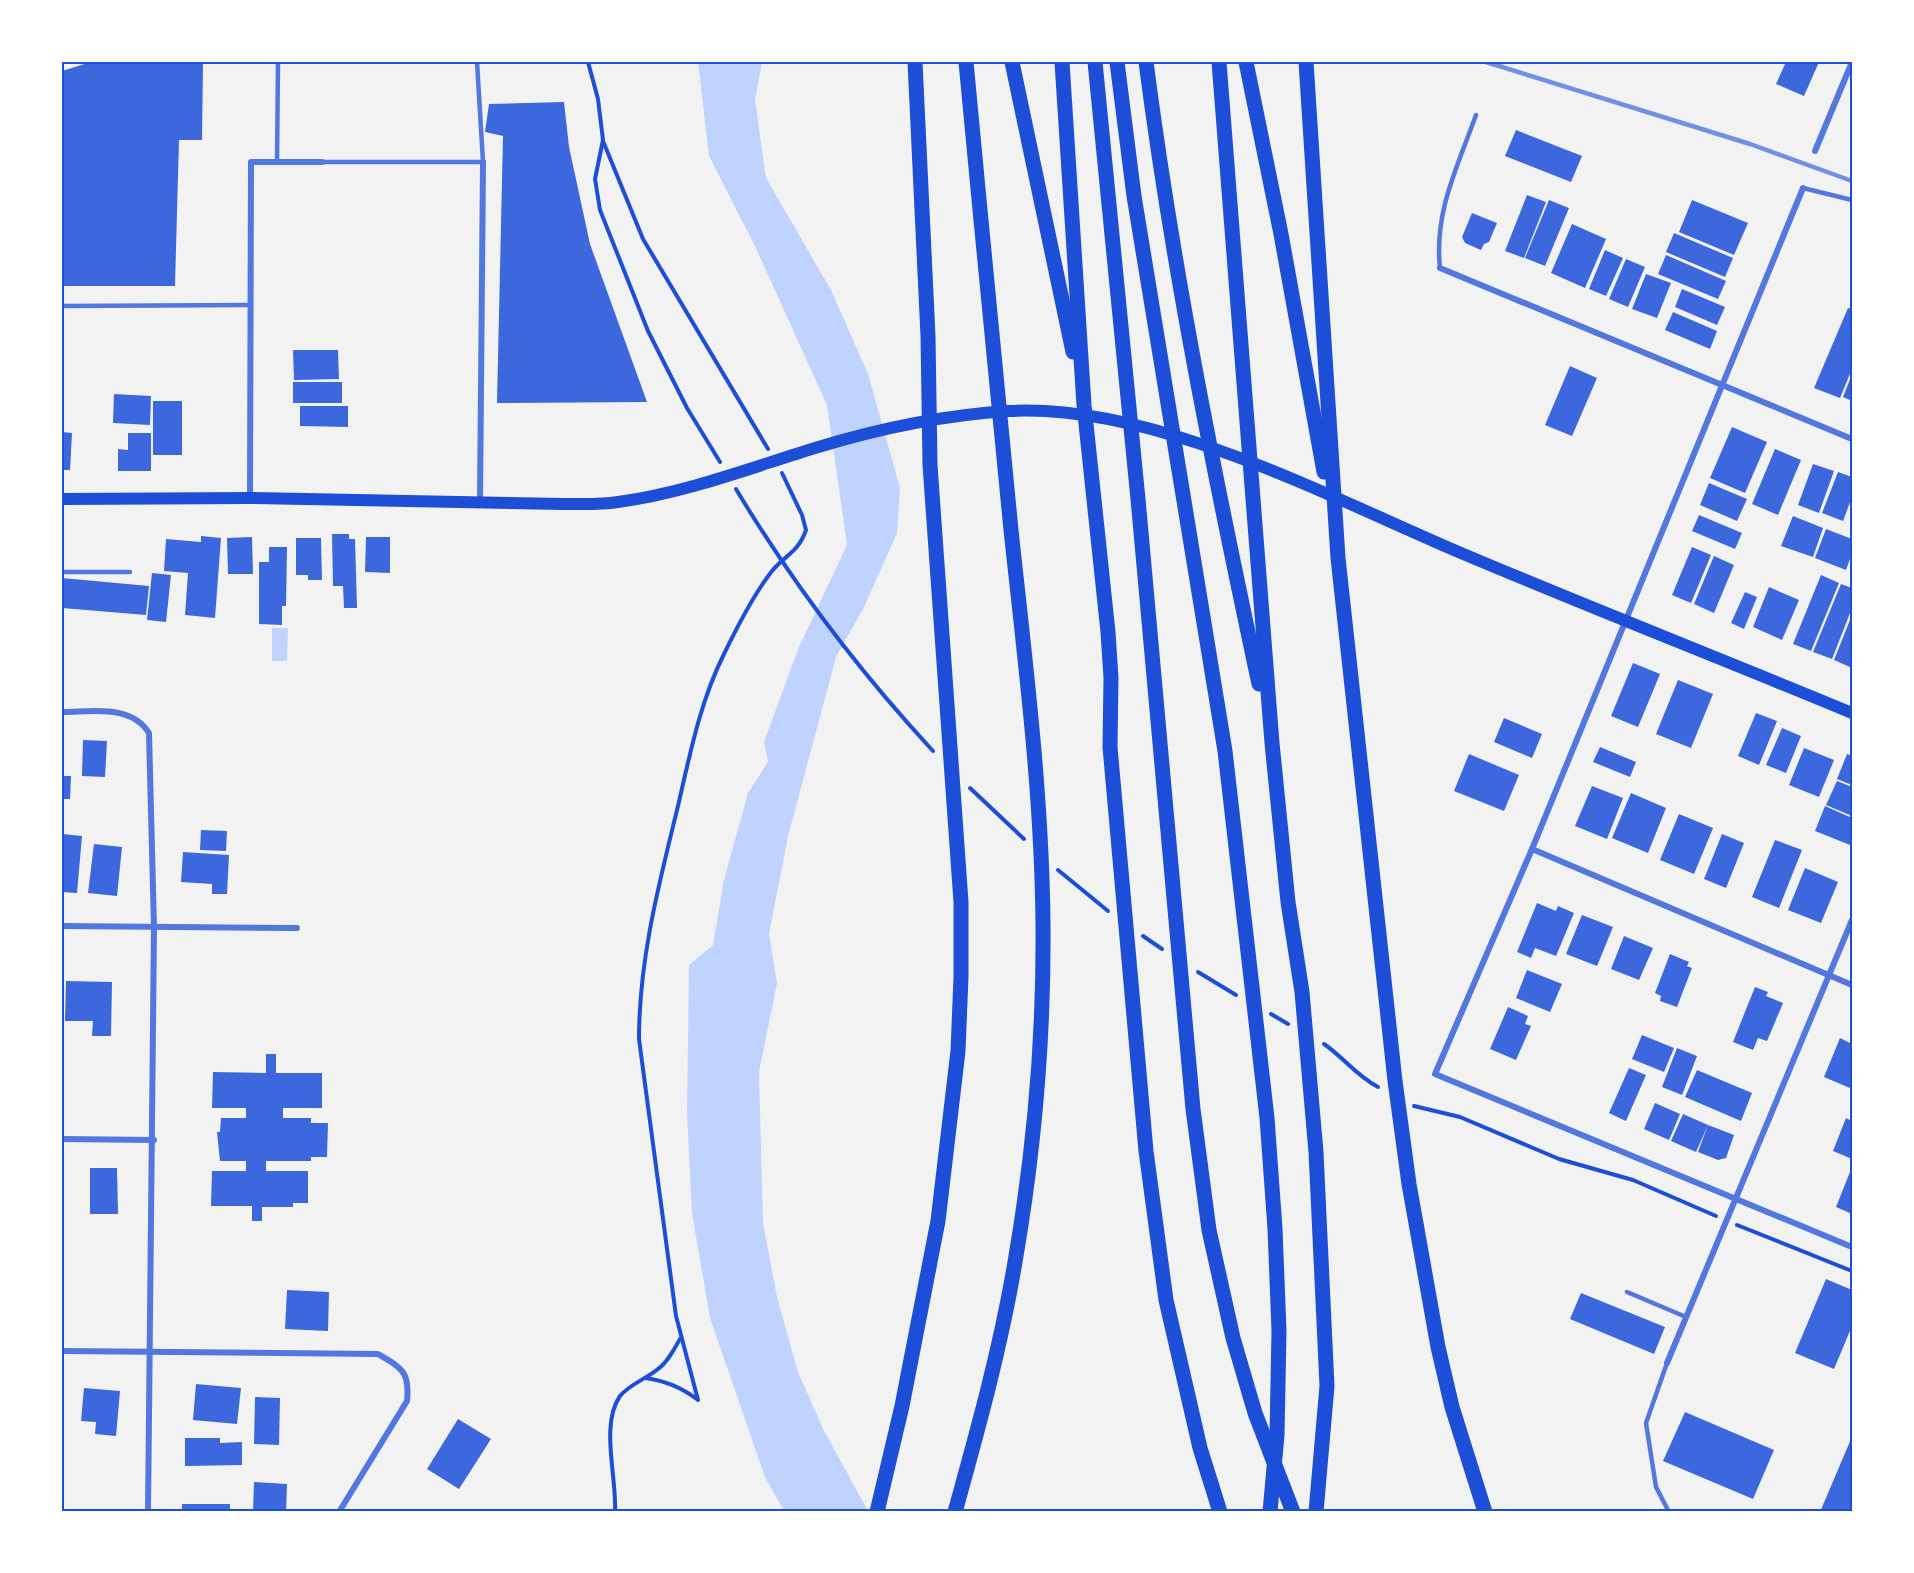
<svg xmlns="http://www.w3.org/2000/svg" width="1914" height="1573" font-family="Montserrat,sans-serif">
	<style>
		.water { fill: #bfd3fe }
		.building { fill: #3d67dc }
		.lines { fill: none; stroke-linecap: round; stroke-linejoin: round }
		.path { stroke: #1d4ed8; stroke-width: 4 }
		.service { stroke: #5277de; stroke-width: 4.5 }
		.minor { stroke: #5277de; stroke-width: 6 }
		.secondary { stroke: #1d4ed8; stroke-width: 12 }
		.motorway { stroke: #1d4ed8; stroke-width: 15 }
		.rail { stroke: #7290e2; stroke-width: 4.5 }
		.neatline { fill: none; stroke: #1d4ed8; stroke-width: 2 }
	</style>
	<rect width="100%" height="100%" fill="#f2f2f2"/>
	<g class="water">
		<path d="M698 62H762L755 100 766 178 831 290 868 374 900 488 897 533 864 607 836 657 788 836 769 934 777 983 759 1072 763 1223 777 1297 798 1372 823 1429 868 1511H784L765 1477 710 1318 692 1213 687 1114 689 965 713 945 724 880 748 793 768 762 764 742 799 647 847 545 827 405 755 246 709 156Z"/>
		<path d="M272 628H288L287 661H272Z"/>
	</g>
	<g class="building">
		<path d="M91 62H203L202 140H179L175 286H62V71Z"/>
		<path d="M1786 62H1819L1804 96 1776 84Z"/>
		<path d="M564 102 569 147 590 244 647 402 497 403 503 136 485 132 489 104Z"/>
		<path d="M1516 130 1582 156 1571 182 1505 156Z"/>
		<path d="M1527 195 1546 202 1524 258 1505 251Z"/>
		<path d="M1549 200 1569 208 1545 266 1525 258Z"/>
		<path d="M1692 200 1748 223 1734 255 1679 232Z"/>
		<path d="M1472 213 1497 223 1489 242 1484 244 1481 250 1465 243 1462 237Z"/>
		<path d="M1572 224 1606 239 1585 288 1551 273Z"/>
		<path d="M1674 233 1733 258 1725 277 1666 252Z"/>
		<path d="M1605 250 1623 258 1606 296 1589 289Z"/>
		<path d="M1666 255 1726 281 1718 299 1658 274Z"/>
		<path d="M1626 259 1645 267 1628 307 1609 299Z"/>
		<path d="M1646 274 1671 283 1657 318 1632 309Z"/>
		<path d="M1682 289 1725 307 1717 325 1675 307Z"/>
		<path d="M1848 308 1852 309V369L1840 398 1814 388Z"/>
		<path d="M1673 312 1717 331 1710 349 1665 330Z"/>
		<path d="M293 350H338L339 379 294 380Z"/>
		<path d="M1570 366 1597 378 1572 436 1545 425Z"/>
		<path d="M1852 374V401L1843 397Z"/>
		<rect x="293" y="382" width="49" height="21"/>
		<path d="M114 394 151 396 150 425 113 423Z"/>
		<rect x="153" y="401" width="29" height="54"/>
		<path d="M300 406H348V427L300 426Z"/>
		<path d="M1732 427 1767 442 1745 493 1710 478Z"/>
		<path d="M62 432 72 433 70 470H62Z"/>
		<path d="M128 433H151V471H118V449L128 450Z"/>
		<path d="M1775 449 1801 460 1778 515 1752 504Z"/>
		<path d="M1813 464 1834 471 1819 513 1798 505Z"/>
		<path d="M1838 472 1852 477V497L1843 521 1822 513Z"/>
		<path d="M1709 483 1747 499 1737 521 1700 505Z"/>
		<path d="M1699 515 1742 533 1735 549 1692 531Z"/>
		<path d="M1793 516 1823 528 1813 557 1781 546Z"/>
		<path d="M1826 529 1852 539V553L1846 570 1815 558Z"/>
		<path d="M332 534H349V539H355L357 608H344L343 586H333Z"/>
		<path d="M201 536 221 538 215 618 185 615 188 573 164 571 166 539 201 542Z"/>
		<path d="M252 537 253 574H228L227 538Z"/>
		<path d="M366 537H390V573L365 572Z"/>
		<path d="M296 538H321L322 580H308V575H296Z"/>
		<path d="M269 547H287L286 606H282V625L259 624V562H269Z"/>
		<path d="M1692 547 1711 555 1691 603 1672 595Z"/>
		<path d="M1714 556 1734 565 1714 613 1694 604Z"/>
		<path d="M152 573 171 575 166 622 147 620Z"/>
		<path d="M1821 575 1839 583 1811 651 1793 644Z"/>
		<path d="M62 578 149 586 146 615 62 608Z"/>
		<path d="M1841 584 1852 588V608L1832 659 1813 652Z"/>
		<path d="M1769 587 1799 600 1782 640 1753 627Z"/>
		<path d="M1745 592 1757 597 1744 629 1731 623Z"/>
		<path d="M1852 615V668L1834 660Z"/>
		<path d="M1633 663 1660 674 1638 727 1611 716Z"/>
		<path d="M1678 680 1713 694 1691 748 1656 734Z"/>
		<path d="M1756 713 1777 721 1759 765 1738 756Z"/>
		<path d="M1504 718 1542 734 1532 758 1494 742Z"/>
		<path d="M1782 728 1801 736 1786 773 1766 765Z"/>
		<path d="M83 740 107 741 105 777 82 776Z"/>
		<path d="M1600 747 1636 762 1630 777 1593 762Z"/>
		<path d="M1804 748 1834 760 1819 797 1789 785Z"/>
		<path d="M1469 754 1519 775 1504 811 1454 791Z"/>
		<path d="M1847 754 1852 756V785L1837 779Z"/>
		<path d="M62 776H71L70 799H62Z"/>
		<path d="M1837 781 1852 787V816L1826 805Z"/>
		<path d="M1592 786 1623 798 1607 839 1575 826Z"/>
		<path d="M1631 793 1666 808 1648 853 1612 838Z"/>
		<path d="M1825 806 1852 818 1850 845 1815 831Z"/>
		<path d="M1679 814 1713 828 1694 874 1660 860Z"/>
		<path d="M201 830 227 831 226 851 200 850Z"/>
		<path d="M62 834 82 836 77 893 62 892Z"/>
		<path d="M1722 834 1744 843 1726 888 1704 879Z"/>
		<path d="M1775 840 1802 850 1779 908 1752 897Z"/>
		<path d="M94 844 122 847 117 896 88 893Z"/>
		<path d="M183 852 229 855 227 894H212V884L181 882Z"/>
		<path d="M1805 868 1838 882 1821 923 1788 910Z"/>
		<path d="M1537 903 1556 911 1558 906 1574 913 1556 956 1535 948 1531 958 1517 952Z"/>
		<path d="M1582 915 1613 927 1597 966 1566 954Z"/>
		<path d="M1624 936 1653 948 1639 980 1611 969Z"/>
		<path d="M1670 954 1689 962 1687 966 1692 968 1677 1007 1660 1001 1661 996 1655 993Z"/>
		<path d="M1527 970 1562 984 1550 1012 1516 998Z"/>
		<path d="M66 981 112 982 111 1036H92L93 1021H65Z"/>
		<path d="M1755 987 1768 992 1766 996 1783 1003 1767 1041 1758 1038 1753 1050 1733 1042Z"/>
		<path d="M1508 1007 1528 1016 1525 1024 1531 1026 1516 1060 1490 1049Z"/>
		<path d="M1642 1035 1674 1048 1664 1072 1632 1059Z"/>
		<path d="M1840 1038 1852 1044V1081L1850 1088 1824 1077Z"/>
		<path d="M1677 1048 1697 1056 1682 1095 1662 1087Z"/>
		<path d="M266 1054H276V1073H322V1108H283V1118H311V1123H328L327 1157H311V1161H266V1171H308V1203H293V1207H262V1221H252V1206H211L212 1171H246V1161H220L217 1132H220L221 1118H246V1108H212L213 1072 266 1073Z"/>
		<path d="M1629 1068 1646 1075 1626 1121 1609 1113Z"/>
		<path d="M1697 1070 1752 1093 1741 1121 1685 1097Z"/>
		<path d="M1655 1103 1680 1114 1669 1140 1644 1129Z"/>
		<path d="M1683 1114 1708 1125 1696 1152 1671 1141Z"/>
		<path d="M1846 1118 1852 1121V1159L1833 1151Z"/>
		<path d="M1708 1125 1734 1135 1726 1158 1718 1160 1698 1152Z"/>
		<path d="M1852 1167V1214L1836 1207Z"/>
		<path d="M90 1168H117L118 1214H90Z"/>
		<path d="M1826 1279 1852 1290V1326L1834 1369 1795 1353Z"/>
		<path d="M287 1290 329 1292 328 1331 285 1329Z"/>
		<path d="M1581 1293 1665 1327 1654 1354 1570 1319Z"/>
		<path d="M196 1384 241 1388 237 1424 193 1420Z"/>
		<path d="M84 1388 120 1391 116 1436 95 1434 96 1422 81 1421Z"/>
		<path d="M255 1397 280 1398 279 1445 254 1444Z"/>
		<path d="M1685 1412 1774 1450 1753 1499 1663 1461Z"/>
		<path d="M458 1419 491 1439 459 1489 427 1469Z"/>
		<path d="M185 1438H220V1443L242 1442V1465L185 1466Z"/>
		<path d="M1851 1439 1852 1512H1820Z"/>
		<path d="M254 1482 287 1484 286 1512H253Z"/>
		<rect x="182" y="1504" width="48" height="8"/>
	</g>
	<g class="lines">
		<g class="path">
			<path d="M588 62 598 99 603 140 595 179 600 210 648 331 687 408 720 462"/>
			<path d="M603 141 643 239 768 449"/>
			<path d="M736 489C793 584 858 670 933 751"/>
			<path d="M970 788 1024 839"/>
			<path d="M1058 870 1108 911"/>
			<path d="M1143 936 1162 949"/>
			<path d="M1198 972 1236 995"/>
			<path d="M1271 1014 1288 1024"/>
			<path d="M1324 1044C1343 1057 1357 1076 1378 1087"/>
			<path d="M1414 1106 1460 1117 1559 1159 1633 1180 1716 1216"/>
			<path d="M1737 1225 1852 1271"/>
			<path d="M645 1378C666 1381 680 1387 697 1399"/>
			<path d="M698 1400 676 1316 639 1039C639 959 659 884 678 806 690 754 700 702 724 654 737 627 753 595 772 571 785 555 798 553 806 530L802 515 782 473"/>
			<path d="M615 1512C617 1477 600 1425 620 1396 630 1384 646 1379 658 1369 668 1362 674 1349 680 1339"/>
		</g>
		<g class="service">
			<path d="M277 162 278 62"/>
			<path d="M322 162H483L477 62"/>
			<path d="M1803 188 1852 200"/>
			<path d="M1440 268C1434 212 1457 168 1476 115"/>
			<path d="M62 306 251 305"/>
			<path d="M62 572H130"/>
			<path d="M1627 1292 1686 1317"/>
			<path d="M1667 1363 1646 1423 1656 1487 1669 1512"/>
		</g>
		<g class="minor">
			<path d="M1815 151 1852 62"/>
			<path d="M1803 188 1532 849 1435 1074 1852 1247"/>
			<path d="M1440 268 1852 439"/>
			<path d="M250 498 251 162H322"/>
			<path d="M480 502 483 162"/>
			<path d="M62 712C92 712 131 704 149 733L154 927 148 1512"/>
			<path d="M1532 849 1852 985"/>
			<path d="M62 926 297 928"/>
			<path d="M62 1139 154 1140"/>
			<path d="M62 1351 378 1354C402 1368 410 1372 407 1401L339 1512"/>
			<path d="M1667 1363 1852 920"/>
		</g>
		<path class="secondary" d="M62 499 250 498 563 504C581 504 600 505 618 502 685 493 750 468 815 448 877 429 944 415 1009 411 1154 403 1329 497 1461 553 1591 608 1722 659 1852 713"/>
		<g class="motorway">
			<path d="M1012 62 1073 352"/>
			<path d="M1062 62 1084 405 1108 632 1111 678 1110 747 1146 1151 1166 1300 1200 1448 1220 1512"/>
			<path d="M1095 62 1138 499 1193 1109 1209 1230 1233 1338 1255 1413 1293 1512"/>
			<path d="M1117 62 1134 196 1225 751 1267 1118 1275 1229 1279 1331 1277 1435 1270 1512"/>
			<path d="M1146 62C1173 271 1215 478 1259 684"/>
			<path d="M1219 62 1272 743 1288 902 1302 992 1316 1152 1327 1386 1316 1512"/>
			<path d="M1246 62 1281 234 1324 472"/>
			<path d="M1306 62 1338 558 1395 1081 1409 1184 1438 1347 1452 1407 1485 1512"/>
			<path d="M877 1512 902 1406 938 1221 958 1051 961 977V902L930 465 928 336 915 62"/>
			<path d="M955 1512C978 1429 1001 1346 1015 1262 1034 1152 1044 1037 1043 925 1042 793 1025 661 1011 530 995 374 981 218 966 62"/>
		</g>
		<path class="rail" d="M1486 62 1750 144 1852 181"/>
	</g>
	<rect width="1914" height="1573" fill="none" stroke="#ffffff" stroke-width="126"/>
	<rect x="63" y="63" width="1788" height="1447" class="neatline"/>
</svg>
